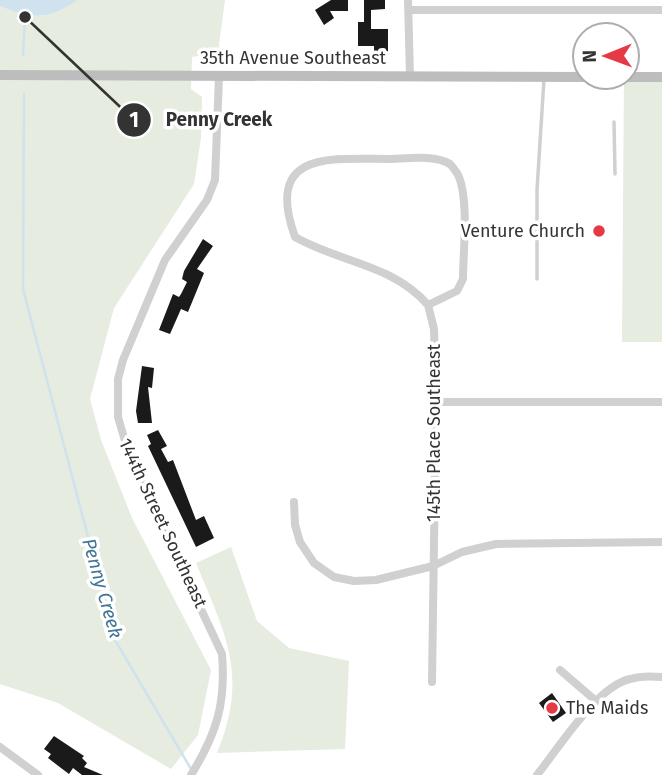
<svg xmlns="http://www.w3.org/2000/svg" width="662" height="775" font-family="'Fira Sans',sans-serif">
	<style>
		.green { fill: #e6ecdf }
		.water { fill: #cfe2ee }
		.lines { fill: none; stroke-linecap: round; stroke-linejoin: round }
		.stream { stroke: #cfe2ee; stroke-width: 2.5 }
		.building { fill: #1a1a1a }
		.lane { stroke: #d0d0d0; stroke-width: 3.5 }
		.street { stroke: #d0d0d0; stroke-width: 8 }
		.secondary { stroke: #bdbdbd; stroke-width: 10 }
		.poi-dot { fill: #e63946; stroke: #fff; stroke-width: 2.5 }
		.labels { text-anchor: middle; stroke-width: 7; stroke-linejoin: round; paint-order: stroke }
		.street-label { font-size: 18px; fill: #333; stroke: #fff }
		.poi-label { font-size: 18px; fill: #333; stroke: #fff; text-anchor: end }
		.water-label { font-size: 19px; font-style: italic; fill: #3f7597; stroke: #fff }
		.leader { fill: none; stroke: #333; stroke-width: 2.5 }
		.callout-dot { fill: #333; stroke: #fff; stroke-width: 2.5 }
		.mark-label { font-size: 21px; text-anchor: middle; font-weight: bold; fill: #fff }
		.callout-label { font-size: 19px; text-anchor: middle; font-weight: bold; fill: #333; stroke: #fff; stroke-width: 7; stroke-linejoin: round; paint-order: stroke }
	</style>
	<rect width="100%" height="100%" fill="#fff"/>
	<g class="green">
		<path d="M78 0H225L218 52 192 57 191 89 202 97 201 138 194 184 114 308 90 399 101 440 132 518 211 670 198 735 171 769 58 703 0 684V6C32 20 48 20 78 0Z"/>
		<path d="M624 77H662V342H622Z"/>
		<path d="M231 547 257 621 289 648 349 661 345 749 217 753C249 675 226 636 196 563Z"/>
	</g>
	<path class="water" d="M0 0H78C48 20 32 20 0 6Z"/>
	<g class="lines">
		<g class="stream">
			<path d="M23 55 25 17"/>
			<path d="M24 94 23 289 115 640 191 769"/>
		</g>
	</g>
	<g class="building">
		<path d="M331 0H348V11H330L334 18 324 25 315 10Z"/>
		<path d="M364 0H385V9L371 10V29H388V53H374V46H358V22H364Z"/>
		<path d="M203 239 213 246 197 269 204 273 188 312 181 309 170 334 159 330 173 294 179 297 181 294 187 282 182 279 184 271Z"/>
		<path d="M142 366 154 368 152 388 148 387 152 423H138L136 411Z"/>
		<path d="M158 430 167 446 161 449 168 462 173 460 196 520 204 516 214 538 196 547 148 446 151 444 147 435Z"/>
		<path d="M552 693 566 713 553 722 539 703Z"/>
		<path d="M54 736 84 756 82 758 87 763 84 767 103 775H82L73 768 69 774 61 768 48 758 51 754 44 749Z"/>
	</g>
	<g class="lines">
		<g class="lane">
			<path d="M614 122 615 174"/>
			<path d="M537 279V190L544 79"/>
		</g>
		<g class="street">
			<path d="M408 0 410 76"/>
			<path d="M409 10H662"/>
			<path d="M428 305C392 264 341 263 295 237 265 153 325 158 386 159 404 159 434 154 450 164 452 166 458 174 459 177 469 202 463 252 463 279L457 291 428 305 434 329 436 402 432 682"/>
			<path d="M436 402H662"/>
			<path d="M294 502 295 525 300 542 314 563 334 577 354 581 376 580 433 566 462 552 496 544 662 542"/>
			<path d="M560 670 596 701"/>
			<path d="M0 747 38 775"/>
			<path d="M191 775C217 733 226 703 222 654L130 458 118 417V379L123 360 165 260 207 200 215 180 219 76"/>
			<path d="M537 775C558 749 597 686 630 679 640 676 652 676 662 677"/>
		</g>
		<g class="secondary">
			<path d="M0 75 585 77"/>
			<path d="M627 77H662"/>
		</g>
	</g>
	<g class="poi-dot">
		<circle cx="599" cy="231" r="7"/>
		<circle cx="552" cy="708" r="7"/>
	</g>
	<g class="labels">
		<g class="street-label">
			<text x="293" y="64">35th Avenue Southeast</text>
			<text transform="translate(434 433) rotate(-90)" y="6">145th Place Southeast</text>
			<text transform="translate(163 523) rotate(65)" y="6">144th Street Southeast</text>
		</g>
		<g class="poi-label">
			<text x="585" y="237">Venture Church</text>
			<text x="566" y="714" text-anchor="start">The Maids</text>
		</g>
		<g class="water-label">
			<text transform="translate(103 588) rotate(74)" y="7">Penny Creek</text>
		</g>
	</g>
	<path class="leader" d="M25 17L134 120"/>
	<g class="callout-dot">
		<circle cx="25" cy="17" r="7"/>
		<circle cx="134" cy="120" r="18"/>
	</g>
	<g class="mark-label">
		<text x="134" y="127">1</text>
	</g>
	<g class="callout-label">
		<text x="219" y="126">Penny Creek</text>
	</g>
	<g transform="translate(606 56) rotate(269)"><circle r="33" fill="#ffffff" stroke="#adadad" stroke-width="2"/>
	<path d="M0-5L12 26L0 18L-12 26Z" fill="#e63946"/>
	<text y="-10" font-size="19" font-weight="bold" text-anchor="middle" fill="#333333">N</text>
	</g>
</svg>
